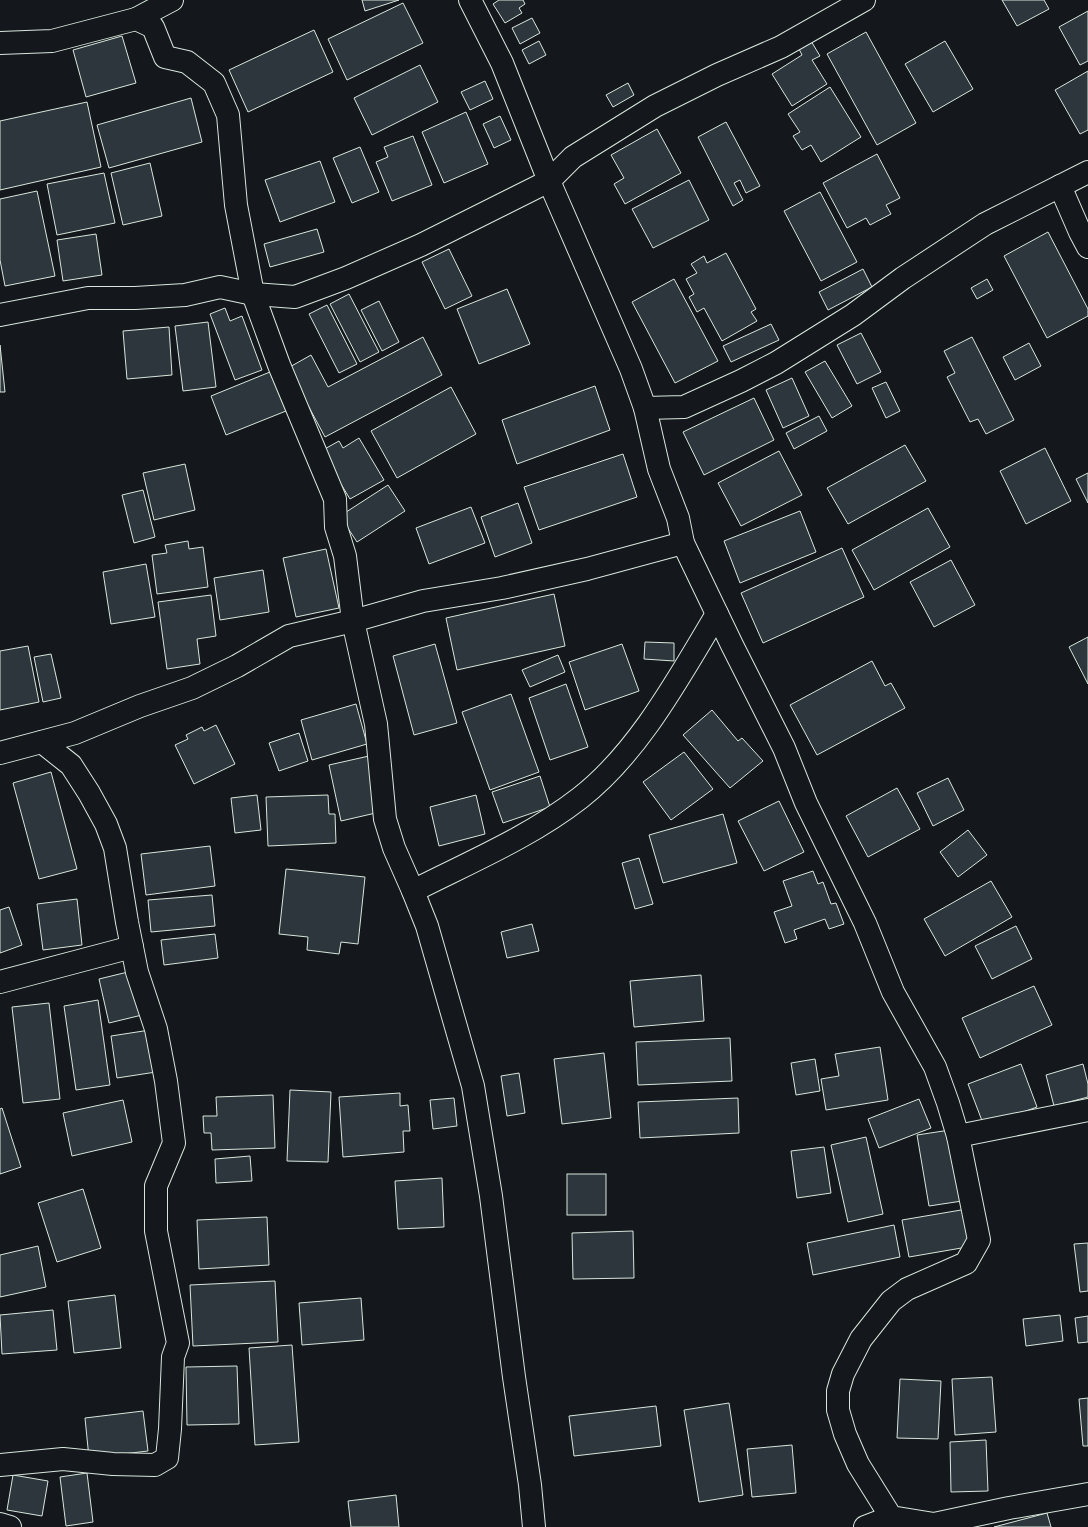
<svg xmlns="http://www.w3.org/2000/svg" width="1088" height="1527" font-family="'Nunito Sans',sans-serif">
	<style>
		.building { fill: #2c363c; stroke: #d8e6dc }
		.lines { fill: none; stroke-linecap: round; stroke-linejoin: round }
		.minor-casing { stroke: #d8e6dc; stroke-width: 24 }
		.minor { stroke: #14181c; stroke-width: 22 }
	</style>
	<rect width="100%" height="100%" fill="#14181c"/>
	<g class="building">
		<path d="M362 0H399L365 11Z"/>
		<path d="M499 0H523L525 4 519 8 522 13 505 23 493 4Z"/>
		<path d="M1002 0H1044L1049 9 1017 26Z"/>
		<path d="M403 3 423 43 347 80 328 39Z"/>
		<path d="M1088 11V61L1080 65 1059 27Z"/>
		<path d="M532 18 540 33 520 44 512 28Z"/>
		<path d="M314 30 333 72 248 112 229 70Z"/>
		<path d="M866 32 916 123 877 145 827 54Z"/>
		<path d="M122 36 136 83 86 97 73 50Z"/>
		<path d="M539 41 546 55 529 64 522 50Z"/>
		<path d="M811 41 820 56 812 60 827 84 792 106 772 74 802 55 799 49Z"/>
		<path d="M945 41 973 89 933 112 905 64Z"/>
		<path d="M420 65 438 102 372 135 354 98Z"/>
		<path d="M1088 71V130L1080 134 1055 90Z"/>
		<path d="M485 81 493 99 470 110 461 92Z"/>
		<path d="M628 83 634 95 613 107 606 95Z"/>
		<path d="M830 87 861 137 821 162 811 145 802 150 793 136 800 132 788 114Z"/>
		<path d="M191 98 202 142 109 168 97 125Z"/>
		<path d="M87 102 101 167 0 190V121Z"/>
		<path d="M466 112 488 164 444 183 422 132Z"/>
		<path d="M500 116 511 140 494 148 483 124Z"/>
		<path d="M726 122 760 186 746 193 740 180 734 183 743 200 733 206 698 137Z"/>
		<path d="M657 129 681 173 625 204 614 184 624 178 611 155Z"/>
		<path d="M413 136 432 185 392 201 376 162 388 157 384 147Z"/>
		<path d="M360 147 379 192 352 203 333 158Z"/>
		<path d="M877 154 900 198 886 205 891 214 870 225 866 218 847 228 823 183Z"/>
		<path d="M320 161 335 202 280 222 265 180Z"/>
		<path d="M150 163 162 216 123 225 111 173Z"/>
		<path d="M104 173 115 223 57 235 47 184Z"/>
		<path d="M689 180 709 220 653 248 632 209Z"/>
		<path d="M37 191 55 276 5 286 0 260V199Z"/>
		<path d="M820 192 857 262 821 281 784 211Z"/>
		<path d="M317 229 324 252 270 267 264 244Z"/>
		<path d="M1048 232 1088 309V316L1047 338 1004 256Z"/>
		<path d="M96 234 102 275 63 281 57 240Z"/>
		<path d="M449 249 472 296 445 309 422 262Z"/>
		<path d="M726 253 756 309 751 312 757 321 722 341 704 308 697 312 689 297 694 294 686 279 697 273 691 264 704 256 707 263Z"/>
		<path d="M863 269 872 287 828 310 819 292Z"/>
		<path d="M674 279 718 361 675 383 632 302Z"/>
		<path d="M987 279 993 290 977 299 971 288Z"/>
		<path d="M507 289 530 344 479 364 457 309Z"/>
		<path d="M349 294 379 352 360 362 330 304Z"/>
		<path d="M379 301 399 342 382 351 361 310Z"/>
		<path d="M327 305 357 364 339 373 309 314Z"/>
		<path d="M225 308 230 321 242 316 262 370 235 380 210 314Z"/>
		<path d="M208 322 216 387 183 391 175 326Z"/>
		<path d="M771 324 779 340 731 362 723 346Z"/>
		<path d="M169 327 172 375 127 379 123 331Z"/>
		<path d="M861 333 881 372 857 384 837 345Z"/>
		<path d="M423 337 442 375 325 437 288 368 311 355 328 387Z"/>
		<path d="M972 337 1014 420 986 434 978 419 970 422 947 377 955 373 944 351Z"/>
		<path d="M1029 343 1041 366 1015 380 1003 357Z"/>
		<path d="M0 345 5 392H0Z"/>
		<path d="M825 361 852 406 832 418 805 372Z"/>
		<path d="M270 372 286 411 226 435 211 396Z"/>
		<path d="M792 378 809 416 783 428 766 390Z"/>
		<path d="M886 382 900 411 886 418 872 388Z"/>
		<path d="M595 386 610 430 517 464 502 420Z"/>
		<path d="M451 387 476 434 397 478 371 431Z"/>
		<path d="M754 398 774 440 704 475 683 432Z"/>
		<path d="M819 416 827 431 794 449 786 433Z"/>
		<path d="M359 438 384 480 350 499 321 451 339 441 343 448Z"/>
		<path d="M905 445 926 481 848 524 827 488Z"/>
		<path d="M1045 448 1071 501 1026 524 1000 471Z"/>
		<path d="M779 451 802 495 741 526 718 483Z"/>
		<path d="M623 454 637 497 539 530 524 487Z"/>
		<path d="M185 464 195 510 154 520 143 473Z"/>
		<path d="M1088 473V503L1076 479Z"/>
		<path d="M388 485 405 511 357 542 340 516Z"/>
		<path d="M143 490 155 537 134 543 122 495Z"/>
		<path d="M518 503 532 543 495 557 481 517Z"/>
		<path d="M471 507 485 543 429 564 416 528Z"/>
		<path d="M928 508 950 547 874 590 852 550Z"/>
		<path d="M800 511 816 552 740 583 724 541Z"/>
		<path d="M188 541 189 549 203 547 208 587 157 594 152 555 167 553 165 545Z"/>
		<path d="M842 548 864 597 763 643 741 593Z"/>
		<path d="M326 549 339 608 296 617 283 558Z"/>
		<path d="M951 560 975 605 934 627 910 582Z"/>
		<path d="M146 564 155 617 111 624 103 572Z"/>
		<path d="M263 570 269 612 220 620 214 578Z"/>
		<path d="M554 594 565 646 457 670 446 618Z"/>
		<path d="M211 595 216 636 197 639 200 664 167 669 158 602Z"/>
		<path d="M1088 637V684L1069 647Z"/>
		<path d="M645 642 674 643V661L644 659Z"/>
		<path d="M435 644 457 723 414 735 393 656Z"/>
		<path d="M622 644 639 691 585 710 569 662Z"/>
		<path d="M28 646 39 702 0 710V651Z"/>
		<path d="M51 654 61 698 43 702 34 657Z"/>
		<path d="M558 655 565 672 530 687 522 670Z"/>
		<path d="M872 661 885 686 891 683 905 708 817 755 790 705Z"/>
		<path d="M566 684 588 747 550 760 529 698Z"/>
		<path d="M511 694 539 772 490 790 462 712Z"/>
		<path d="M356 704 367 744 312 760 301 720Z"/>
		<path d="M712 710 738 741 742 738 763 761 730 788 683 735Z"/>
		<path d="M216 725 235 764 194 784 175 745 188 739 186 735 202 727 204 731Z"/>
		<path d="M299 733 308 761 279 771 269 743Z"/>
		<path d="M684 752 713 789 671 820 643 782Z"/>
		<path d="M369 756 380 812 341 821 329 765Z"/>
		<path d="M51 772 77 869 39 879 13 783Z"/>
		<path d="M540 776 550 807 503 823 492 792Z"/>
		<path d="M948 778 964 810 933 826 917 793Z"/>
		<path d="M897 788 920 829 868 857 846 816Z"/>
		<path d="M257 795 261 830 235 833 231 798Z"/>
		<path d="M328 795 329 814H335L336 843 268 846 266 797Z"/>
		<path d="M476 795 485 834 439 846 430 807Z"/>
		<path d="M779 801 804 852 764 871 738 821Z"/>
		<path d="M723 814 737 863 663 883 649 835Z"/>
		<path d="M968 830 987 855 958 877 940 852Z"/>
		<path d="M210 846 215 886 146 895 141 854Z"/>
		<path d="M639 858 653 904 635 909 622 863Z"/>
		<path d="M286 869 365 877 358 944 341 942 339 954 307 950 308 937 279 934Z"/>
		<path d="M813 871 818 884 823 882 831 904 836 903 844 924 829 929 825 919 794 930 797 939 785 943 774 912 792 906 783 881Z"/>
		<path d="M991 881 1012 917 945 956 924 919Z"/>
		<path d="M212 895 215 926 151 932 148 900Z"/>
		<path d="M77 899 82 945 43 950 37 904Z"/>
		<path d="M9 907 22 945 0 953V910Z"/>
		<path d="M532 924 539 951 507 958 501 932Z"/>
		<path d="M1016 926 1032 959 992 979 975 946Z"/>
		<path d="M215 934 218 958 164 965 161 940Z"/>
		<path d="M132 971 142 1015 109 1023 99 979Z"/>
		<path d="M701 975 704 1021 634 1027 630 981Z"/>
		<path d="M1034 986 1052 1025 980 1058 962 1018Z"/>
		<path d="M98 1000 110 1085 76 1090 64 1006Z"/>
		<path d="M49 1003 60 1099 23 1103 12 1007Z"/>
		<path d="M150 1030 156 1072 117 1078 111 1036Z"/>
		<path d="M730 1038 732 1081 638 1085 636 1042Z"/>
		<path d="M880 1047 888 1100 826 1110 821 1079 839 1076 835 1054Z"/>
		<path d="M604 1053 611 1118 562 1124 554 1059Z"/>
		<path d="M815 1059 820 1091 796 1095 791 1063Z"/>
		<path d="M1021 1064 1037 1107 984 1126 968 1084Z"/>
		<path d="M1083 1064 1088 1084V1097L1054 1106 1046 1075Z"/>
		<path d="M519 1073 525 1113 507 1116 501 1076Z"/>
		<path d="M290 1090 331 1092 328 1162 287 1161Z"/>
		<path d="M400 1093V1106L408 1105 410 1131H403L404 1152 343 1157 339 1097Z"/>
		<path d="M273 1095 275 1148 212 1150 211 1133H204L203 1116H217L216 1097Z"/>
		<path d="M454 1098 457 1126 433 1129 430 1100Z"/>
		<path d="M738 1098 739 1133 640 1138 638 1102Z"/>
		<path d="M919 1099 931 1128 879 1148 868 1119Z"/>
		<path d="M123 1100 132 1142 72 1156 63 1113Z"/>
		<path d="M2 1108 21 1167 0 1174V1109Z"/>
		<path d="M950 1130 962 1201 929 1206 917 1135Z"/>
		<path d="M866 1137 883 1214 848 1222 831 1145Z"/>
		<path d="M824 1147 831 1193 797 1198 791 1151Z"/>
		<path d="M250 1156 252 1181 216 1183 215 1159Z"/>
		<rect x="567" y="1174" width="39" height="41"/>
		<path d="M442 1178 444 1227 398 1229 395 1181Z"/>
		<path d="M83 1189 101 1248 57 1262 38 1203Z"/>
		<path d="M967 1209 973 1246 909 1257 902 1220Z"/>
		<path d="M267 1217 269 1265 199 1269 197 1220Z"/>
		<path d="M894 1225 900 1257 813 1275 807 1243Z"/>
		<path d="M633 1231 634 1278 573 1279 572 1233Z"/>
		<path d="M1088 1243V1291L1080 1292 1074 1244Z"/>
		<path d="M38 1246 46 1287 0 1297V1255Z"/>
		<path d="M275 1281 278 1342 193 1346 190 1285Z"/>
		<path d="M115 1295 121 1348 74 1353 68 1301Z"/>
		<path d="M361 1298 364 1340 302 1345 299 1303Z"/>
		<path d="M53 1310 57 1350 2 1354 0 1315Z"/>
		<path d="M1060 1315 1063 1341 1026 1346 1023 1319Z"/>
		<path d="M1088 1316V1342L1078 1343 1075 1318Z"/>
		<path d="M292 1345 299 1442 255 1445 249 1348Z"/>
		<path d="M237 1366 239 1424 187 1425 186 1367Z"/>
		<path d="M992 1377 996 1432 955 1435 952 1379Z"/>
		<path d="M900 1379 941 1381 938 1439 897 1438Z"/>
		<path d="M1088 1398V1446H1083L1079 1399Z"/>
		<path d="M729 1403 743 1495 699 1502 684 1410Z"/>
		<path d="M656 1406 661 1446 574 1456 569 1416Z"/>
		<path d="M143 1411 148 1451 89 1458 85 1418Z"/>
		<path d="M986 1440 988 1491 951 1492 950 1442Z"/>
		<path d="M792 1445 796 1493 752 1497 747 1449Z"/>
		<path d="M87 1473 93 1522 66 1526 60 1477Z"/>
		<path d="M13 1475 48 1481 42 1516 7 1510Z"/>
		<path d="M396 1495 399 1527H351L348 1501Z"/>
		<path d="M1047 1513 1051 1527H994Z"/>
	</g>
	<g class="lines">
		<defs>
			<g id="minor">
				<path d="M470 0 502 63 549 181 631 369 645 408 659 469 678 518 683 543 732 645 784 748 806 803 865 923 893 992 935 1067 948 1103 958 1136 979 1240 966 1263 907 1289 891 1301 861 1339 843 1374 838 1391V1410L845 1434 858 1464 891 1517 934 1524"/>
				<path d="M136 19 172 0"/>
				<path d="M0 43 52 41 136 19 153 27 165 57 187 62 214 83 228 115 236 205 253 294 279 365 335 499 336 527 345 556 353 621 376 724 385 819 394 848 413 891 427 926 473 1086 491 1196 514 1377 530 1485 534 1527"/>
				<path d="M1060 186 1080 232 1088 247"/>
				<path d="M0 315 88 298H135L185 295 220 287 253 294 295 297 346 278 421 245 549 181 573 157 655 106 717 75 781 47 864 0"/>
				<path d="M645 408 684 407 741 381 776 363 853 315 903 278 985 224 1088 172"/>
				<path d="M0 753 75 733 140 706 192 688 237 666 289 636 353 621 423 601 502 588 587 569 683 543"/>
				<path d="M413 891C470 862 530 837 580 798 639 752 679 677 717 614"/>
				<path d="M0 982 132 947"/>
				<path d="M958 1136 1088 1110"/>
				<path d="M0 1465 63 1459 113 1464 155 1465 167 1458 170 1429 173 1357 178 1343 156 1231V1186L174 1143 166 1081 156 1029 137 972 127 922 115 848 106 824 89 793 71 765 42 742"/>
				<path d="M0 1524 10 1527"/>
				<path d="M865 1527 891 1517"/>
				<path d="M935 1527 934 1524 1009 1508 1088 1494"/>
			</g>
		</defs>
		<use href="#minor" class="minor-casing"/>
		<use href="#minor" class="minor"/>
	</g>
</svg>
